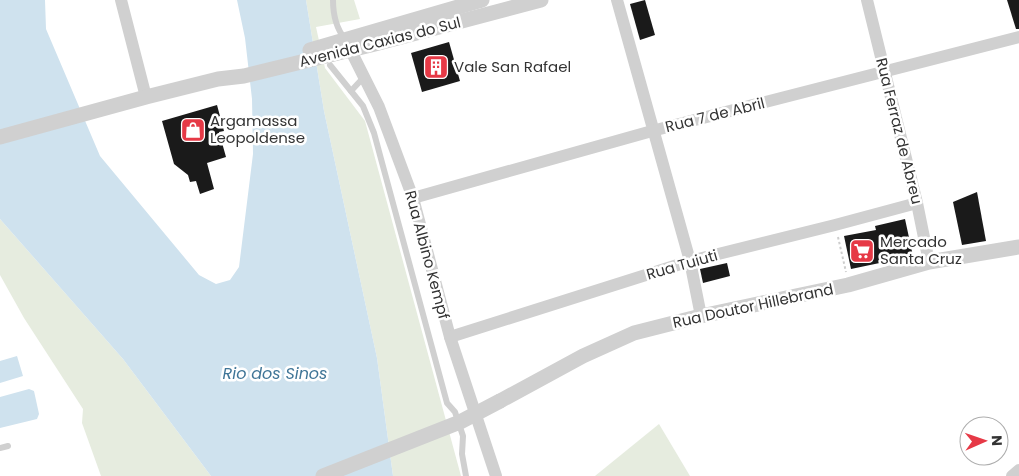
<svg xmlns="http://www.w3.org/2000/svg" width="1019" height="476" font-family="Poppins,sans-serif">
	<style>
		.green { fill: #e6ecdf }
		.water { fill: #cfe2ee }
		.building { fill: #1a1a1a }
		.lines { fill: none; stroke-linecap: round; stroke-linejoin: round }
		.path { stroke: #cdcdcd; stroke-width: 2; stroke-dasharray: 2.5 2.5; stroke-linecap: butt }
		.service { stroke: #d0d0d0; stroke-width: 6 }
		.minor { stroke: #d0d0d0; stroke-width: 12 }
		.tertiary { stroke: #d0d0d0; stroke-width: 15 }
		.tertiary-bridge { stroke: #d0d0d0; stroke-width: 15 }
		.labels { text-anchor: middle; stroke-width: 5; stroke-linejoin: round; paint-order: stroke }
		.street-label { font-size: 15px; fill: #333; stroke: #fff }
		.poi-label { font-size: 15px; fill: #333; stroke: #fff; text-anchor: start }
		.water-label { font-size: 16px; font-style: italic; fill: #3f7597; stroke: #fff }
	</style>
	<rect width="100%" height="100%" fill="#fff"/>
	<g class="green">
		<path d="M306 0H354L360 19 316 27 325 68 365 121 461 476H393L377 358 324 111Z"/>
		<path d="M0 219 123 359 211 476H101L82 423 83 409 24 318 0 275Z"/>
		<path d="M659 424 690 476H595Z"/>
	</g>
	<g class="water">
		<path d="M0 0H45L46 29 100 156 199 275 216 284 230 280 239 267 253 154 252 99 245 38 237 0H306L324 111 377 358 393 476H211L123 359 0 219Z"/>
		<path d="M17 356 23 376 0 383V361Z"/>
		<path d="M29 389 34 391 39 414 37 419 0 428V397Z"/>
	</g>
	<g class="building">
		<path d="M645 0 655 35 640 40 630 4Z"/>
		<path d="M1007 0H1019V29H1016Z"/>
		<path d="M449 42 460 81 422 92 411 53Z"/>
		<path d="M217 105 224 131 219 132 226 157 207 163 214 189 200 194 196 181 190 182 188 175 174 164 162 121Z"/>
		<path d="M977 192 986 241 962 245 953 202Z"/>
		<path d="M905 219 913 256 851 269 844 236 876 230 875 226Z"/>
		<path d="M727 263 730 276 703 283 700 269Z"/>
	</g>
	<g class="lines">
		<path class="path" d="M838 237 846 272"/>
		<g class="service">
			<path d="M333 0C333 14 336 28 345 39"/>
			<path d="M330 65 363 106 374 133 447 403 455 412 463 436 462 454 466 476"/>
			<path d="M351 91 364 77"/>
			<path d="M0 448 8 446"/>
		</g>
		<g class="minor">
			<path d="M121 0 146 97"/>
			<path d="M617 0 690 261 701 316"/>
			<path d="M867 0 917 203 929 262"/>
			<path d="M346 41 379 107 413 198 450 337 496 476"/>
			<path d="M413 198 652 131 1019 37"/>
			<path d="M450 337 690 261 835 225 917 203"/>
			<path d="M1012 476 1019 470"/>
		</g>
		<g class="tertiary">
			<path d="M310 50 482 0"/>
			<path d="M0 137 146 97 218 79 244 76 375 44 541 0"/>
			<path d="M500 401 583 356 634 333 701 316 848 285 929 262 1019 247"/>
		</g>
		<path class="tertiary-bridge" d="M323 476 460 422 500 401"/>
	</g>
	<defs>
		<symbol id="building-square" viewBox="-11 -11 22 22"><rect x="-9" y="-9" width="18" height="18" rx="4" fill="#e63946" stroke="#fff"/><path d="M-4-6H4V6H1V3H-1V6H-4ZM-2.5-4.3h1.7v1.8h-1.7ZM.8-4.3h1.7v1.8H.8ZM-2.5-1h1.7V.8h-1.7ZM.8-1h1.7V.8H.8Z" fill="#fff"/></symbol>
		<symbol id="shop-square" viewBox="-11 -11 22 22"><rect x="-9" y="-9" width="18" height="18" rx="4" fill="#e63946" stroke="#fff"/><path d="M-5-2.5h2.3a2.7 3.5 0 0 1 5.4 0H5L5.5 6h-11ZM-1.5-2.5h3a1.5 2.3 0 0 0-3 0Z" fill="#fff"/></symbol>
		<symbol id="supermarket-square" viewBox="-11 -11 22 22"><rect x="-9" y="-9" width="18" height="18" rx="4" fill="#e63946" stroke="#fff"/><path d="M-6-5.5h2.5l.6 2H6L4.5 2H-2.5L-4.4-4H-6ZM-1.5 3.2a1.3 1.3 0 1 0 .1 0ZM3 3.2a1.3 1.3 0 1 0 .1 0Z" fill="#fff"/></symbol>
	</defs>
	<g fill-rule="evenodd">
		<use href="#building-square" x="422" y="53" width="28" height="28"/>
		<use href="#shop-square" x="179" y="116" width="28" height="28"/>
		<use href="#supermarket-square" x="848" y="237" width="28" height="28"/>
	</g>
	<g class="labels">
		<g class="street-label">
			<text transform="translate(380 42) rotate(-14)" y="5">Avenida Caxias do Sul</text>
			<text transform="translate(715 115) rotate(-14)" y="5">Rua 7 de Abril</text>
			<text transform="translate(899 131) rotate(76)" y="5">Rua Ferraz de Abreu</text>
			<text transform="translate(427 255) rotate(75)" y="5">Rua Albino Kempf</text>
			<text transform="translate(682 265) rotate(-16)" y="5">Rua Tuiuti</text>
			<text transform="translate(753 306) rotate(-12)" y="5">Rua Doutor Hillebrand</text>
		</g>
		<g class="poi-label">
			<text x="454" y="72">Vale San Rafael</text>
			<text x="210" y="126">Argamassa<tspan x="210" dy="17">Leopoldense</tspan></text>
			<text x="880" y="247">Mercado<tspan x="880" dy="17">Santa Cruz</tspan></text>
		</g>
		<g class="water-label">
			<text x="275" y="379">Rio dos Sinos</text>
		</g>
	</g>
	<g transform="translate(984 441) rotate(88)"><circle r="24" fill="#ffffff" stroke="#adadad"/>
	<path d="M0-4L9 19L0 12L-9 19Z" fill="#e63946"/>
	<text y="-8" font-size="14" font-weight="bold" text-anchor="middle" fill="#333333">N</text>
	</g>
</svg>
